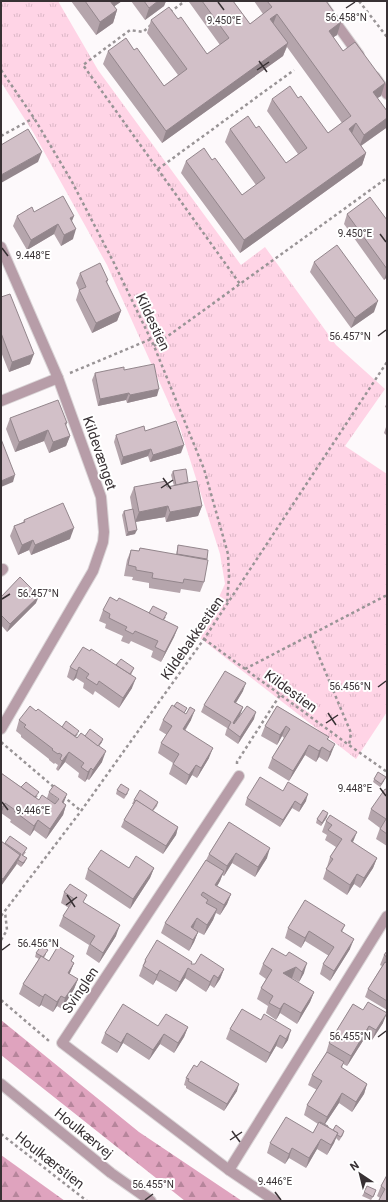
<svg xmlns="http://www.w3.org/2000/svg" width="388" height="1202" font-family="Roboto,sans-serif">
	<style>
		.forest { fill: url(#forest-firs) }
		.park { fill: url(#park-tufts) }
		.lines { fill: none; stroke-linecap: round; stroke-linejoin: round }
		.minor-casing { stroke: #dad5d7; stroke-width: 12 }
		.path { stroke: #999496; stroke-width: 2.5; stroke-dasharray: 3 3; stroke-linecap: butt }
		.minor { stroke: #b79da8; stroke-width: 10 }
		.wall { fill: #b5a5ac }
		.shaded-wall { fill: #93868c }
		.building { fill: #d2c0c8; stroke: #93868c }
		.ticks { fill: none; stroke: #383134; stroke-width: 1.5 }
		.labels { text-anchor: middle; stroke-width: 4; stroke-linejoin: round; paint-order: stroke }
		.street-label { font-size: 14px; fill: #383134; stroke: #fff }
		.ticks-label { font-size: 10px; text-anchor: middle; fill: #383134; stroke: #fff; stroke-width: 4; stroke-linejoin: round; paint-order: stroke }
	</style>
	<defs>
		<pattern id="forest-firs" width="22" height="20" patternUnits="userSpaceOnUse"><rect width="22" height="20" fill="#dfa3be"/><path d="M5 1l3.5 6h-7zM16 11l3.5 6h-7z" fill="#b6859b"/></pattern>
		<pattern id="park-tufts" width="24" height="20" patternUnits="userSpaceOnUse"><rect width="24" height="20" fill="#ffd4e6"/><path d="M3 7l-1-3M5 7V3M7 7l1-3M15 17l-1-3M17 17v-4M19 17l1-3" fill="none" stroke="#dbb6c6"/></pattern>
	</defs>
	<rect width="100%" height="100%" fill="#fdf9fb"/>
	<g class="forest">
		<path d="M1 1020 139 1132 242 1201H185L1 1055Z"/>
		<path d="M1 1155 65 1201H2Z"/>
	</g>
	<path class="park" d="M1 1H58L98 70 241 265 265 247 336 345 385 389 345 446 387 474V712L356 759 200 638 225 584 220 554 180 428 107 265 33 132 1 82Z"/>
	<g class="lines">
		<defs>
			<g id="minor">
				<path d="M320 1 359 55"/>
				<path d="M375 77 387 94"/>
				<path d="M1 247 58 378 101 497 104 532 103 542 93 571 1 729"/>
				<path d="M1 401 58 378"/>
				<path d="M1 571 3 569"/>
				<path d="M239 776 62 1043 229 1170 275 1201"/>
				<path d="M1 1084 111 1173 151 1201"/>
				<path d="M229 1170 387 916"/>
			</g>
		</defs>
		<use href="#minor" class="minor-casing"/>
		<g class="path">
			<path d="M359 1 387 37"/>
			<path d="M170 12 185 1"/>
			<path d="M151 25 143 32 130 30 83 65 240 284"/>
			<path d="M1 70 34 118 71 180 114 263 154 346 204 469 228 554 229 576 227 604"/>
			<path d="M1 136 34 118"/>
			<path d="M158 169 294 70"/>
			<path d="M154 346 387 178"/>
			<path d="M70 373 151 339"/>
			<path d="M310 635 351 733 349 745"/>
			<path d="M204 639 349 745 387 772"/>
			<path d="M245 669 387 595"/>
			<path d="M1 742 55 788"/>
			<path d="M237 764V762L280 695"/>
			<path d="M63 796 81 811"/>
			<path d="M1 916 81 811 204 639 387 362"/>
			<path d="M1 940 7 930 5 912"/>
			<path d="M1 1000 49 1041"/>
			<path d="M1 1134 87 1201"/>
		</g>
		<use href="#minor" class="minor"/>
	</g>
	<g class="wall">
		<path d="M71 1H122L114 6 117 10 113 23 96 35Z"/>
		<path d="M131 1H166L164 6 145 20Z"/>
		<path d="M189 1H233L250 24 263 14 254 1H326L341 22 337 35 333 37 343 51 381 96 377 98 387 111V124L386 128 361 146 366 153 362 165 240 253 181 173 186 161 212 160 242 195 256 185 225 142 230 129 256 128 286 163 298 154 267 111 272 99 298 98 328 133 342 123 287 47 283 56 162 143 103 64 108 51 134 50 164 86 178 75 147 33 151 20 178 19 207 54 220 45 189 2Z"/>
		<path d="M34 212 72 221 73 239 61 246 54 234 27 250 13 226 17 216Z"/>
		<path d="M347 214 387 220V277L384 280 344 224Z"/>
		<path d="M314 262 374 312 351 328 310 272Z"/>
		<path d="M80 273 108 280 107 283 121 311 117 321 92 333 76 300 79 290 76 283Z"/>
		<path d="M1 297 30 364 9 372 1 352Z"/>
		<path d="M124 370 157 396 127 403 126 400 98 406 92 380 95 373Z"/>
		<path d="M387 402V408L385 407Z"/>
		<path d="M10 418 67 423 66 426 70 436 66 446 49 453 44 441 15 452 6 429Z"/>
		<path d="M387 424V436L384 433Z"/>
		<path d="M145 431 181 453 150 462 148 456 121 465 114 442 116 435Z"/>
		<path d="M173 471 188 483 202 506 198 516 166 522 165 517 135 522V534L126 536 122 515 124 511 132 509 130 497 134 487H167L174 486 171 475Z"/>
		<path d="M24 520 70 539 31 555 29 550 18 555 10 536 14 526 23 522Z"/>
		<path d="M178 545 207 559 204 582 200 592 181 589 180 593 149 588V583L132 580 133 577 124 576 127 560 131 550 139 551 140 548 176 555Z"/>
		<path d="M1 597 36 603 7 632 1 625Z"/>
		<path d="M117 601 149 613 166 617 164 620 178 627 174 637 161 662 151 657 153 651 131 641 129 644 121 641 123 636 105 628 106 624 99 621 103 610Z"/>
		<path d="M90 651 116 665 134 668 131 675 132 688 119 708 95 691 93 695 83 688 84 683 76 678 73 681 67 677 70 667Z"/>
		<path d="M243 691 236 703 243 707 240 715 234 724 254 719 238 744 225 735 227 728 201 712 204 705Z"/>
		<path d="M174 706 187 708 184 713 191 720 185 731 209 758 197 778 192 775 186 785 169 774 173 763 158 753 161 743 167 735 159 730 163 720Z"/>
		<path d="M277 706 329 737 328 739 331 754 327 762 319 757 316 762 305 755 289 781 268 768 272 758 284 738 282 736 277 745 261 736 265 726Z"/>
		<path d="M36 711 62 727 78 734 76 737 77 738 85 736 102 742 99 746 102 762 89 780 87 779 85 782 78 777 79 773 65 762 58 771 56 769 58 765 55 763 54 764 49 760V759L21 737V735L16 731 19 720Z"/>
		<path d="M1 773 21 787 38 796 36 798 39 800 47 798 49 792 66 805 63 815 46 839 34 830 30 836 10 822 11 820 1 813V814Z"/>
		<path d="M374 779 384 781 380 787 373 782Z"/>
		<path d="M117 790 128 793 124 799 116 794Z"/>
		<path d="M387 790V846L376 839 380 828 368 819 371 809Z"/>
		<path d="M283 791 306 801 299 812 292 808 280 827 245 805 247 798Z"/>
		<path d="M134 800 158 802 157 806 153 811 178 827 176 835 163 854 121 827 124 820 134 804H132Z"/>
		<path d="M330 815 353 843 377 858 373 868 360 888 354 884 347 895 323 879 327 867 330 857 336 847 325 840 327 835 322 832 326 821Z"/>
		<path d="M327 817 321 826 316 823 317 819Z"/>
		<path d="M229 822 267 858 255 877 232 863 224 876 222 875 220 881 217 886 231 894 227 904 220 915 216 913 213 920 204 935 198 932 194 942 189 951 161 933 165 923 206 860 209 854Z"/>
		<path d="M1 841 5 844V843L26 852 23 856 25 862 21 867 17 864 1 886Z"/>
		<path d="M154 868 150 878 130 909 85 879 88 869Z"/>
		<path d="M64 892 84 903 116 936 99 963 86 954 89 945 59 926 63 916 69 908 61 903Z"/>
		<path d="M345 925 342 932 350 949 330 981 320 974 323 964 329 956 305 941 301 948 285 938 288 928Z"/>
		<path d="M387 951V1010L365 997 368 989 382 966 380 965 384 955Z"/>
		<path d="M36 953 46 954 44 958 49 961 72 962 74 963 69 974 78 979 74 989 62 1009 57 1006 53 1012 41 1005 39 1007 19 994 23 984 39 959 35 957Z"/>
		<path d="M286 956 304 973 299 982 292 978H291L314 992 310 1002 297 1024 280 1013 276 1020 266 1013 268 1006 257 999 261 988 266 979 259 974 263 964Z"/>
		<path d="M145 960 191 964 224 969 220 979 214 988 210 985 206 992 185 978 176 992 156 980 153 985 139 976Z"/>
		<path d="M353 1004 383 1023 372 1040 366 1036 347 1066 343 1064 342 1068 367 1084 364 1094 352 1112 339 1103 325 1124 328 1127 333 1130 344 1131 343 1135 339 1141 336 1138 334 1143 327 1155 317 1149 306 1168 289 1158 285 1164 267 1153 270 1143 313 1133 318 1124 304 1115 307 1105 317 1090 308 1085 312 1075 326 1053 329 1043Z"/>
		<path d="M242 1009 288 1040 282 1049 276 1046 266 1063 226 1039 230 1029Z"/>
		<path d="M158 1026 188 1027 184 1037 174 1053 160 1044 149 1060 123 1043 117 1053 101 1043 105 1033Z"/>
		<path d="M186 1078 237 1091 224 1111 186 1088V1086L184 1085Z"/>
		<path d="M387 1175V1201H378L380 1198 377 1196 381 1186Z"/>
		<path d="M364 1192 375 1194 371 1200 362 1196Z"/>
	</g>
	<g class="shaded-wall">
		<path d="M110 1H122L105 13Z"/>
		<path d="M158 1H166L164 6 145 20 149 8Z"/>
		<path d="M117 10 113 23 96 35 100 22Z"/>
		<path d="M277 14 272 27 270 19Z"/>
		<path d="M341 22 337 35 325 43 329 31Z"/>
		<path d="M288 43 283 56 162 143 166 131Z"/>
		<path d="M385 83 381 96 368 104 373 92Z"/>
		<path d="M387 118V124L386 128 359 147 364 135Z"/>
		<path d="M356 123 351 136 349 129Z"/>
		<path d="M42 152 38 162 1 183V175Z"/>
		<path d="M366 153 362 165 240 253 244 240Z"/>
		<path d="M74 216 70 226V218Z"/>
		<path d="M58 224 54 234 27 250 31 240Z"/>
		<path d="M76 229 73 239 61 246 64 235Z"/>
		<path d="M387 271V277L384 280Z"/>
		<path d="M378 301 374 312 351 328 355 318Z"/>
		<path d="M121 311 117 321 92 333 96 323Z"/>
		<path d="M34 354 30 364 9 372 12 362Z"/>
		<path d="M159 389 157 396 127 403 130 395Z"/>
		<path d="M129 393 126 400 98 406 100 399Z"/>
		<path d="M48 430 44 441 15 452 19 442Z"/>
		<path d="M70 436 66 446 49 453 53 442Z"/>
		<path d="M184 445 181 453 150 462 153 455Z"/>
		<path d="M151 449 148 456 121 465 123 457Z"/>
		<path d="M15 475 13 482 1 487V481Z"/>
		<path d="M168 506 165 517 135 522 139 512Z"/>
		<path d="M202 506 198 516 166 522 170 512Z"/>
		<path d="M74 528 70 539 31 555 35 545Z"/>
		<path d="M137 530 135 534 126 536 128 532Z"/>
		<path d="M33 540 29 550 18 555 22 545Z"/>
		<path d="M39 596 36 603 7 632 10 624Z"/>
		<path d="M178 627 174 637 161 662 165 652Z"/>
		<path d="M79 667 76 678 73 681 77 671Z"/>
		<path d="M136 678 132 688 119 708 123 698Z"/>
		<path d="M246 683 243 691 232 709 234 702Z"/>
		<path d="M243 707 240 715 230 730 233 723Z"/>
		<path d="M195 710 191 720 179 739 183 729Z"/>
		<path d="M256 712 254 719 238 744 240 737Z"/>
		<path d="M286 726 282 736 277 745 280 735Z"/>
		<path d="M103 739 102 742 96 750 98 746Z"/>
		<path d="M335 744 331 754 327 762 330 752Z"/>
		<path d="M309 745 305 755 289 781 293 771Z"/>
		<path d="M322 747 319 757 316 762 319 751Z"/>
		<path d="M213 748 209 758 197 778 201 768Z"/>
		<path d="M106 751 102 762 89 780 93 770Z"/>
		<path d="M69 752 65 762 58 771 62 761Z"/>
		<path d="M196 765 192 775 186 785 189 775Z"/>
		<path d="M91 768 87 779 85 782 88 772Z"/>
		<path d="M386 777 384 781 380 787 381 784Z"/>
		<path d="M67 794 63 805 62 802Z"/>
		<path d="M308 794 306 801 299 812 301 805Z"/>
		<path d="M295 801 292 808 280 827 283 820Z"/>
		<path d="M5 803 1 814V811Z"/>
		<path d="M66 805 63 815 46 839 50 829Z"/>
		<path d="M328 813 327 817 321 826 322 823Z"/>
		<path d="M38 820 34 830 30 836 34 826Z"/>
		<path d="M178 827 176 835 163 854 166 846Z"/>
		<path d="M357 832 353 842 347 852 351 841Z"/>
		<path d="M270 848 267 858 255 877 258 867Z"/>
		<path d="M236 853 232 863 224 876 227 866Z"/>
		<path d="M20 855 16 865 1 886V883L3 879Z"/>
		<path d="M27 858 25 862 21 867 23 863Z"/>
		<path d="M377 858 373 868 360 888 364 878Z"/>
		<path d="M154 868 150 878 130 909 133 899Z"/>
		<path d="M224 871 220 881 212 895 215 885Z"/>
		<path d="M357 874 354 884 347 895 350 885Z"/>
		<path d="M231 894 227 904 220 915 224 905Z"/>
		<path d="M217 909 213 920 204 935 207 925Z"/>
		<path d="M197 918 193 929 191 927Z"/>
		<path d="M120 925 116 936 99 963 103 953Z"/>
		<path d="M309 931 305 941 301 948 305 938Z"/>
		<path d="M198 932 194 942 189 951 193 940Z"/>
		<path d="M354 939 350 949 330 981 334 971Z"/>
		<path d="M74 963 70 973 64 983 68 973Z"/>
		<path d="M307 963 304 973 299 982 302 972Z"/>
		<path d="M296 967 292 978 279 983 283 973Z"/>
		<path d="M188 968 185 978 176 992 180 982Z"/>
		<path d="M224 969 220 979 214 988 218 978Z"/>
		<path d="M160 970 156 980 153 985 157 975Z"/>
		<path d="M214 975 210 985 206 992 210 982Z"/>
		<path d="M78 979 74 989 62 1009 65 998Z"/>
		<path d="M314 992 310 1002 297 1024 301 1013Z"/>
		<path d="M45 994 41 1005 39 1007 43 997Z"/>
		<path d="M61 996 57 1006 53 1012 57 1002Z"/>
		<path d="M284 1003 280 1013 276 1020 280 1009Z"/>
		<path d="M387 1013 383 1023 372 1040 376 1030Z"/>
		<path d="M369 1026 366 1036 347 1066 351 1056Z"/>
		<path d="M188 1027 184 1037 174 1053 178 1043Z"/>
		<path d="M291 1030 288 1040 282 1049 286 1039Z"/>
		<path d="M127 1033 123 1043 117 1053 121 1043Z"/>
		<path d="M164 1034 160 1044 149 1060 153 1050Z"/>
		<path d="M280 1035 276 1046 266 1063 270 1053Z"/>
		<path d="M239 1084 237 1091 224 1111 227 1104Z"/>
		<path d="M367 1084 364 1094 352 1112 356 1102Z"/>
		<path d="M342 1093 339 1103 323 1127 327 1117Z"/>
		<path d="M338 1133 334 1143 327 1155 331 1145Z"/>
		<path d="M321 1139 317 1149 306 1168 309 1158Z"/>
		<path d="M292 1148 289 1158 285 1164 289 1154Z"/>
	</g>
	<g class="building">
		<path d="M85 1H110L117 10 100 22Z"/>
		<path d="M144 1H158L149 8Z"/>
		<path d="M202 1H233L250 24 272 7 267 1H326L341 22 329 31 343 51 355 42 385 83 373 92 387 111V118L364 135 356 123 349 129 366 153 244 240 186 161 204 148 212 160 215 158 242 195 265 178 230 129 248 116 256 128 259 126 286 163 307 148 272 99 290 86 298 98 301 96 328 133 351 116 277 14 270 19 288 43 166 131 108 51 126 38 134 50 137 48 164 86 187 69 151 20 169 7 178 19 181 17 207 54 229 38Z"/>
		<path d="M28 129 42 152 1 175V145Z"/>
		<path d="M63 196 74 216 70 218 76 229 64 235 58 224 31 240 17 216 32 207 34 212Z"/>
		<path d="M370 197 387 220V269L347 214Z"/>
		<path d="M337 245 378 301 355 318 314 262Z"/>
		<path d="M100 263 108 280 106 281 121 311 96 323 79 290 86 287 80 273Z"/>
		<path d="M10 294 34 354 12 362 1 333V297Z"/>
		<path d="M154 364 159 389 130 395 129 393 100 399 95 373 124 367V370Z"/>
		<path d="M58 400 67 423H65L70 436 53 442 48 430 19 442 10 418Z"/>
		<path d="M176 421 184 445 153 455 151 449 123 457 116 435 144 426 145 431Z"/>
		<path d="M1 439 15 475 1 481Z"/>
		<path d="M186 469 188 482 176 485 173 471Z"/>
		<path d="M166 481 167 487 197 481 202 506 170 512 168 506 139 512 134 487Z"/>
		<path d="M63 503 74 528 35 545 33 540 22 545 14 526 25 522 24 520Z"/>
		<path d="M133 509 137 530 128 532 124 511Z"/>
		<path d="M178 545 208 550 207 559 177 554Z"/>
		<path d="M140 548 208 560 204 582 184 579 183 583 152 578 153 573 136 570V567L128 565 131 550 139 551Z"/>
		<path d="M20 577 39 596 10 624 1 615V597Z"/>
		<path d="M110 597 117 601 119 598 178 627 165 652 155 647 158 641 135 631 133 634 125 630 127 627 109 618 110 614 103 610Z"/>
		<path d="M153 606 167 613 163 620 149 613Z"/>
		<path d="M83 647 90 651 91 649 136 678 123 698 99 681 97 685 86 678 89 674 79 667 77 671 70 667Z"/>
		<path d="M121 659 134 668 130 674 116 665Z"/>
		<path d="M225 671 246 683 234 702 243 707 233 723 234 724 247 706 256 712 240 737 228 728 231 722 204 705Z"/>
		<path d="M177 702 187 708 184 713 174 706Z"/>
		<path d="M172 705 186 714 190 707 195 710 183 729 213 748 201 768 196 765 189 775 173 764 179 754 161 743 172 726 163 720Z"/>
		<path d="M30 706 36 711 38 709 77 738 81 733 106 751 93 770 91 768 88 772 81 767 84 763 69 752 62 761 60 759 62 755 59 753 58 754 52 750 53 749 24 727 26 725 19 720Z"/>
		<path d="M277 706 329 737 327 739 335 744 330 752 322 747 319 751 309 745 293 771 272 758 290 729 286 726 280 735 265 726Z"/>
		<path d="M66 721 79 731 75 736 62 727Z"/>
		<path d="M90 729 103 739 98 746 85 736Z"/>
		<path d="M378 772 386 777 381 784 374 779Z"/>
		<path d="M1 773 39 800 42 795 55 804 59 799 49 792 54 785 67 794 62 802 66 805 50 829 38 820 34 826 14 811 15 810 5 803 3 807 1 806Z"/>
		<path d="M260 777 283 791 288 782 308 794 301 805 295 801 283 820 247 798Z"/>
		<path d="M26 782 39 792 35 797 21 787Z"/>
		<path d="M121 784 129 789 126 795 117 790Z"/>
		<path d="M385 789 387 790V834L380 829 386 819 371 809Z"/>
		<path d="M140 790 158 802 152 811 136 800V801L134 800Z"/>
		<path d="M136 800 178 827 166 846 124 820Z"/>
		<path d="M323 810 328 813 322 823 317 819Z"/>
		<path d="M330 815 357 832 351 841 377 858 364 878 357 874 350 885 326 869 333 859 330 857 342 839 328 830 332 825 326 821Z"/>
		<path d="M229 822 270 848 258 867 236 853 227 866 209 854Z"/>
		<path d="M10 836 27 848 22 855 27 858 23 863 18 860 21 854 5 843Z"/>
		<path d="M1 841 20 855 3 879 1 878Z"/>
		<path d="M101 850 129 868 136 856 154 868 133 899 88 869Z"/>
		<path d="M206 860 224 871 215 885 231 894 224 905 203 892 201 895 208 900 206 903 217 909 207 925 197 918 191 927 198 932 193 940 165 923Z"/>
		<path d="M70 884 87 895 83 902 120 925 103 953 90 944 95 936 63 916 74 899 64 892Z"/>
		<path d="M305 900 345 925 341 931 354 939 334 971 323 964 334 947 309 931 305 938 288 928Z"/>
		<path d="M157 940 192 962 191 964H195L201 954 224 969 218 978 214 975 210 982 188 968 180 982 160 970 157 975 143 966 146 961 145 960Z"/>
		<path d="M41 946 48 950 43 957 36 953Z"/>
		<path d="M58 946 74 956 71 961 74 963 68 973 78 979 65 998 61 996 57 1002 45 994 43 997 23 984 41 956 49 961Z"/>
		<path d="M272 948 286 956 289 952 307 963 302 972 296 967 283 973 314 992 301 1013 284 1003 280 1009 269 1003 273 996 261 988 272 970 263 964Z"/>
		<path d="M387 951V957L384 955Z"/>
		<path d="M385 962 387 963V1001L368 989Z"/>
		<path d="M368 1002 387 1013 376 1030 369 1026 351 1056 329 1043 353 1004 363 1010Z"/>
		<path d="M123 1004 158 1026 166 1014 188 1027 178 1043 164 1034 153 1050 127 1033 121 1043 105 1033Z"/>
		<path d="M242 1009 261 1020 264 1014 291 1030 286 1039 280 1035 270 1053 230 1029Z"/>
		<path d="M327 1052 344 1062 341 1067 367 1084 356 1102 342 1093 327 1117 307 1105 322 1081 312 1075Z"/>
		<path d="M201 1061 239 1084 227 1104 188 1081 189 1079 186 1078 194 1065 197 1067Z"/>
		<path d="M286 1117 313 1133 319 1122 338 1133 331 1145 321 1139 309 1158 292 1148 289 1154 270 1143Z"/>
		<path d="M320 1123V1122L328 1126V1127Z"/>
		<path d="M336 1125 344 1131 341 1137 337 1135 338 1133 333 1130Z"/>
		<path d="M387 1175V1201H381L379 1200 385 1189 381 1186Z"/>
		<path d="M367 1186 376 1190 373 1197 364 1192Z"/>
	</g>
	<path class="ticks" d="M218 2 224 10M346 8 355 2M259 61 267 72M257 70 269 62M380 234 386 242M2 248 8 256M378 336 386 330M163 478 171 489M161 488 173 480M2 599 10 594M378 687 386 681M328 713 336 725M326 723 338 715M380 788 386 796M2 802 8 810M67 895 75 907M66 905 77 897M2 950 10 944M378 1037 386 1031M232 1131 240 1142M230 1140 242 1132M275 1192 281 1200M145 1200 153 1194"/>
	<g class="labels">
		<g class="street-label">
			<text transform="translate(153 322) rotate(65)" y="5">Kildestien</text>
			<text transform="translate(100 453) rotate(71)" y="5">Kildevænget</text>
			<text transform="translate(192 638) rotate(-55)" y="5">Kildebakkestien</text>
			<text transform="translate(291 691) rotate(36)" y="5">Kildestien</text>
			<text transform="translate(80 990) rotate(-56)" y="5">Svinglen</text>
			<text transform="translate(84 1133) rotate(39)" y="5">Houlkærvej</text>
			<text transform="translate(50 1160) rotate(38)" y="5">Houlkærstien</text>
		</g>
	</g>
	<g class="ticks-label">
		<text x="346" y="21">56.458°N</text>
		<text x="224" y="24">9.450°E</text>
		<text x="355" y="237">9.450°E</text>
		<text x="33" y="259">9.448°E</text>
		<text x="350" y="340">56.457°N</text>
		<text x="38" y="597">56.457°N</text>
		<text x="350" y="690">56.456°N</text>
		<text x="355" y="792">9.448°E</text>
		<text x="33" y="814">9.446°E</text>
		<text x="38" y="947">56.456°N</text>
		<text x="350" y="1040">56.455°N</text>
		<text x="275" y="1185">9.446°E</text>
		<text x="153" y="1188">56.455°N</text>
	</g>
	<rect width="388" height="1202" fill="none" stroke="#383134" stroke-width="4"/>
	<g transform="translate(360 1174) rotate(325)" stroke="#ffffff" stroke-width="3" paint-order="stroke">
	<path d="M0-3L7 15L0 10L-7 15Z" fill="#383134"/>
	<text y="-6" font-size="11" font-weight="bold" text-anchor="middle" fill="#383134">N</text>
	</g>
</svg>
